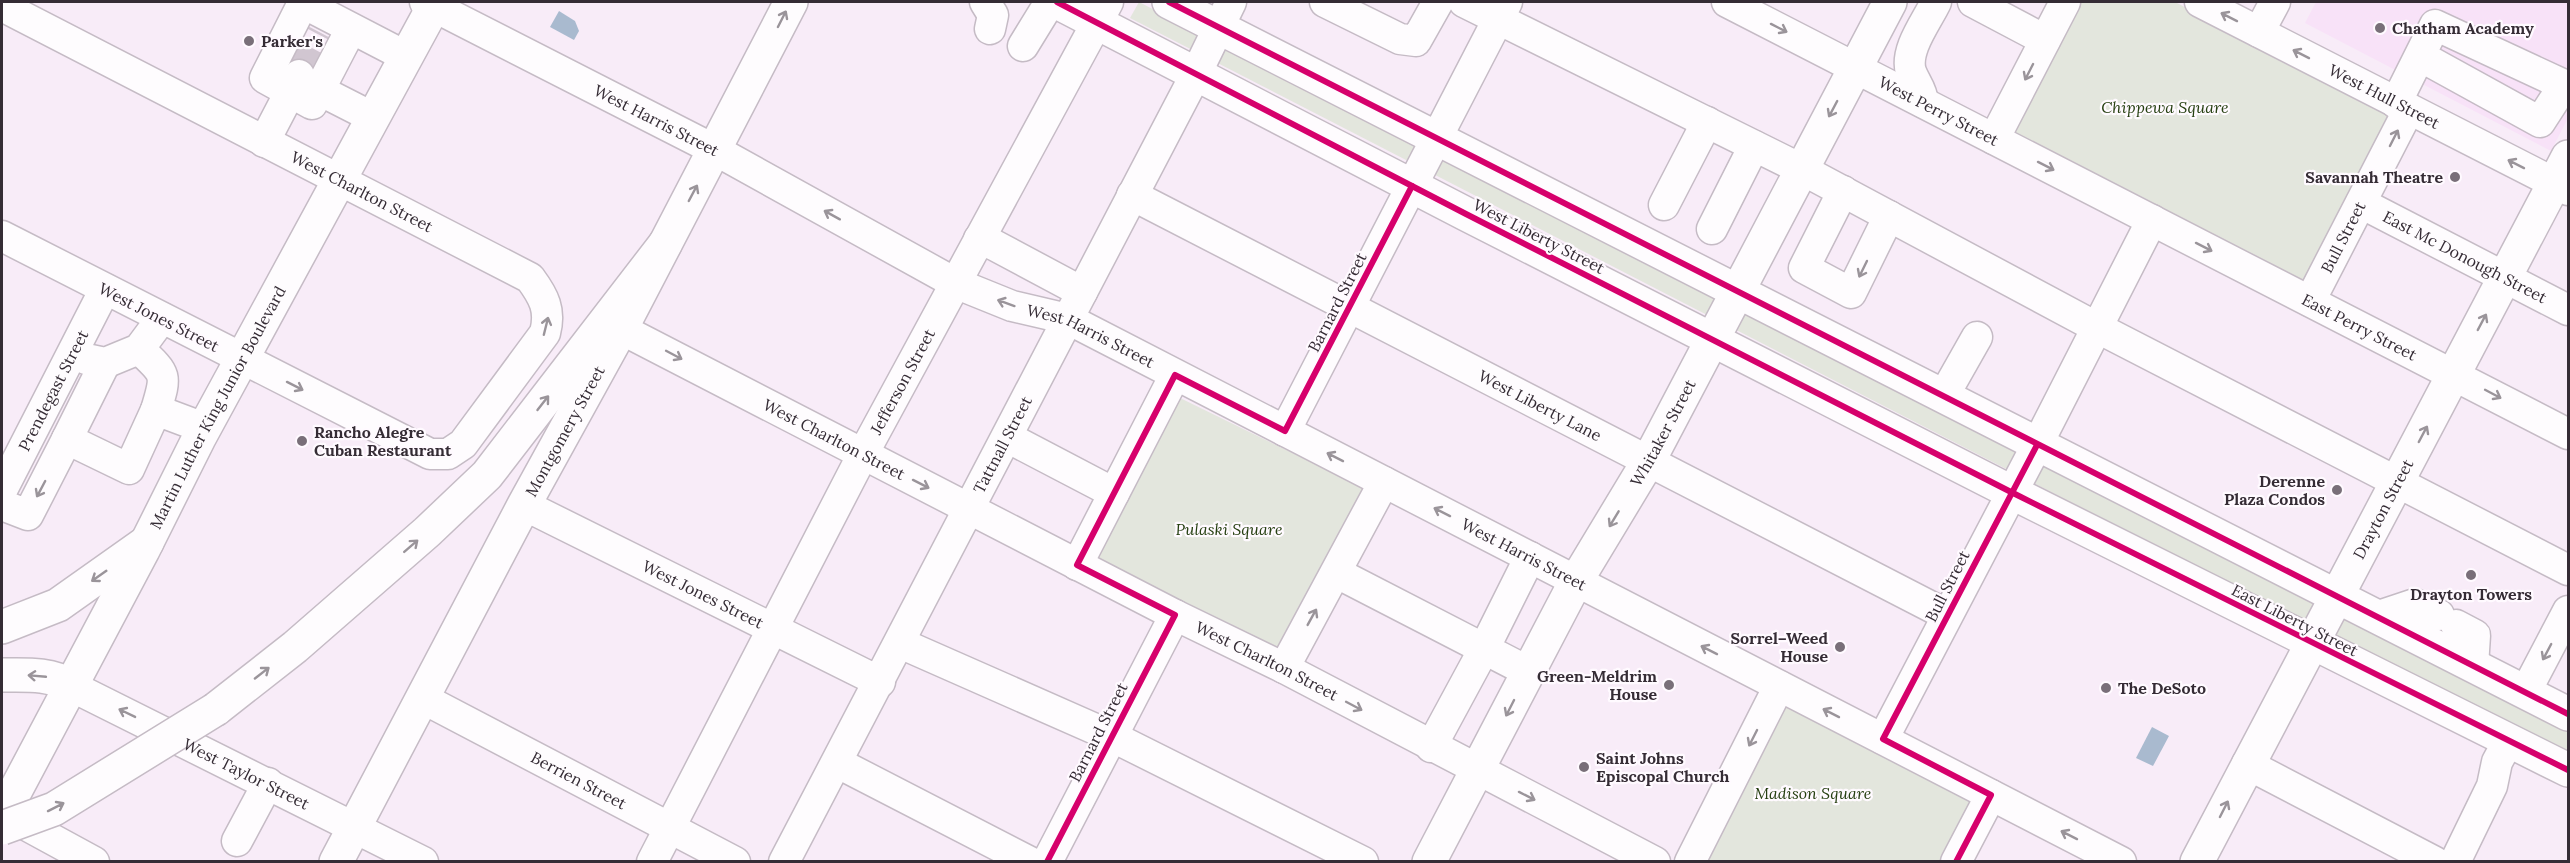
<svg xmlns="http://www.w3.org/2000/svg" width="2570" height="863" font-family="Lora,serif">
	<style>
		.built { fill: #f8e2f8 }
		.green { fill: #e3e6dd }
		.water { fill: #a9bacf }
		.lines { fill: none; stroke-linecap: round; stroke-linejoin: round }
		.minor-tunnel { stroke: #d1c6d1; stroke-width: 30; stroke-dasharray: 30 15; stroke-linecap: butt }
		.minor-casing { stroke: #c5bbc5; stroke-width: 33 }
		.major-casing { stroke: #c5bbc5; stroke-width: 36 }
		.highway-casing { stroke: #c5bbc5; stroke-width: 36 }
		.minor { stroke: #fefcfe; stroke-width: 30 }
		.major { stroke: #fefcfe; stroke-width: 33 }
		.highway { stroke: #fefcfe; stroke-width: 33 }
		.highway-bridge-casing { stroke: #c5bbc5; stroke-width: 36; stroke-linecap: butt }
		.highway-bridge { stroke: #fefcfe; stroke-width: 33 }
		.cycleway-casing { stroke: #fffaff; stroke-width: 10 }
		.cycleway { stroke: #d6006c; stroke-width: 6 }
		.oneway { stroke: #9a949a }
		.poi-dot { fill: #796f79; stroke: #fffaff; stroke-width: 2 }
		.labels { text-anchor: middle; stroke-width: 4.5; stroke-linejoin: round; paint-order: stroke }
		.poi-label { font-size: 16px; font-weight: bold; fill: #352c35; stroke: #fffaff; text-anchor: start }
		.street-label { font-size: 16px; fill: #352c35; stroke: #fffaff }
		.park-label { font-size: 16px; font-style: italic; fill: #253f10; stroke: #fffaff }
	</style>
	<rect width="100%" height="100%" fill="#f8ecf8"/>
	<path class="built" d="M2316 2H2568V118L2551 151 2305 23Z"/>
	<g class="green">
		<path d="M1139 2 2568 732V758L1130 18Z"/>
		<path d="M2076 2H2175L2393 113 2303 289 2007 134Z"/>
		<path d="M1176 396 1368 490 1282 662 1091 568Z"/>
		<path d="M1783 701 1980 801 1947 861 1701 862Z"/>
	</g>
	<g class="water">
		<path d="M559 11 575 21 579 31 574 40 550 27Z"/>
		<path d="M2152 727 2169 736 2153 766 2136 758Z"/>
	</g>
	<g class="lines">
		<path class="minor-tunnel" d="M299 75 321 33"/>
		<defs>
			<g id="minor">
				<path id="s1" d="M425 2 715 150 955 283 1012 306 1068 319 2121 862"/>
				<path d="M985 2 993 15 990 29"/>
				<path d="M1325 2 1400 39 1416 41 1438 2"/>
				<path d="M1464 2 1801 169 2096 327 2568 570"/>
				<path id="s2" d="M1727 2 2568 434"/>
				<path d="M1973 2 2045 40"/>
				<path id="s3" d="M2200 2 2568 190"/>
				<path id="s4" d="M2 6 530 278C544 297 551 310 545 333L463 444 448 454H430L2 236"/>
				<path d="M351 29 312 104 265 78 303 3 405 56"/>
				<path d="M2259 32 2275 2"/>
				<path d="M1023 46 1050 2"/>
				<path d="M319 90 372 117"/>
				<path d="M1923 102C1922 89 1915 83 1911 72 1904 50 1927 21 1936 2"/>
				<path d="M2396 103 2435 25 2564 85 2540 122 2420 56"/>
				<path d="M1994 139 2065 2"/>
				<path d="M264 142 299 75"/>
				<path d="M1843 191 1804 268 1851 293 1889 216"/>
				<path id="s5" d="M1132 195 1947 615"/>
				<path id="s6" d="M2361 203 2568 310"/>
				<path d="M1664 205 1707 122"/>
				<path d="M1712 229 1754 146"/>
				<path d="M979 239 994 245 1082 292"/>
				<path id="s7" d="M2310 301 2409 109"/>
				<path id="s8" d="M621 329 1175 615 1284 668 1655 862"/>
				<path d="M139 349C167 375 167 374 156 410"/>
				<path d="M86 359 105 363 139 349 162 318"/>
				<path d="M105 363 67 439 129 469 156 410 204 428"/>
				<path d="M1943 397 1977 337"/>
				<path d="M1285 431 1507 2"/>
				<path d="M1007 437 1114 493"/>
				<path id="s9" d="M2 490 105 289"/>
				<path d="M2 505 28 515 67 439"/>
				<path id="s10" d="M524 505 880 682"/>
				<path d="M1077 565 1175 375"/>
				<path d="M1337 573 1529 672"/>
				<path d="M2376 617 2415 604 2439 615"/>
				<path d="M2456 625 2475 635 2473 666"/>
				<path d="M900 643 1111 736 1363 862"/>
				<path d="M1284 668 1384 482"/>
				<path id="s11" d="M71 686 423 862"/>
				<path d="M2525 693 2568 611"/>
				<path id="s12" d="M422 698 735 862"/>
				<path d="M1883 739 2037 445 2152 220"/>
				<path d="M1431 747 1484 649 1530 557"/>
				<path d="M838 763 1030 862"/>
				<path d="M2247 764 2435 862"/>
				<path d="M4 813 94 862"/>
				<path d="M237 841 268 783"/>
				<path id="s13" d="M652 862 863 454 1108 2"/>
				<path id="s14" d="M784 862 1196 74 1231 2"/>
				<path d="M1047 862 1175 615"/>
				<path d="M1690 862 1779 686"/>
				<path d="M1956 862 1991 795"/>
				<path d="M2455 862 2492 786 2497 762 2509 740"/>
			</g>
			<g id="major">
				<path d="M1057 2 1466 214 2011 492 2568 770"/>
				<path d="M1169 2 2568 714"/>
				<path id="s15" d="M2 816 143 550 199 438 436 2"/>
				<path id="s16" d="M336 862 524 505 621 329 791 2"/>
				<path id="s17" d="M1429 862 1576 581 1649 460 1890 2"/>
				<path id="s18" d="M2197 862 2568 157"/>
			</g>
			<g id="highway">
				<path d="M2 627 58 605 147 542"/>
				<path d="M2 675C26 675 50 673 71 686"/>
				<path d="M216 709 295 647 427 532 487 475 665 244"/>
			</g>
		</defs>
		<use href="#minor" class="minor-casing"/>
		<use href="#major" class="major-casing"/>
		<use href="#highway" class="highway-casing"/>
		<use href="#minor" class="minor"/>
		<use href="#major" class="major"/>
		<use href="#highway" class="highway"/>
		<defs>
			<path id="highway-bridge" d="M2 828 54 809 216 709"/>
		</defs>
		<use href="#highway-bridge" class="highway-bridge-casing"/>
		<use href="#highway-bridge" class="highway-bridge"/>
		<defs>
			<g id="cycleway">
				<path d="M1057 2 1466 214 2011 492 2568 770"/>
				<path d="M1169 2 2568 714"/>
				<path d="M1047 862 1175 615 1077 565 1175 375 1285 431 1412 186"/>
				<path d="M1956 862 1991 795 1883 739 2037 445"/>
			</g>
		</defs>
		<use href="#cycleway" class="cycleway-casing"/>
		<use href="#cycleway" class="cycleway"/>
	</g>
	<defs><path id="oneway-shaft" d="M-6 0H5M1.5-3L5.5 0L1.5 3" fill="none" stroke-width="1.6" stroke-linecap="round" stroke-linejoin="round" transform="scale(1.5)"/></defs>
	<g class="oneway">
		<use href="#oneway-shaft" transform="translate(2229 17) rotate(-153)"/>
		<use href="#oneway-shaft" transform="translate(782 19) rotate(-63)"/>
		<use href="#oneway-shaft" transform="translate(1779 28) rotate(27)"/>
		<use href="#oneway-shaft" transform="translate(2301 54) rotate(-153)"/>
		<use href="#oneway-shaft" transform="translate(2029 72) rotate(117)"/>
		<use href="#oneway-shaft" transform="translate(1833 109) rotate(118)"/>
		<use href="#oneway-shaft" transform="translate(2394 138) rotate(-63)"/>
		<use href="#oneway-shaft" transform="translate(2516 164) rotate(-153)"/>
		<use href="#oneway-shaft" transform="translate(2046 166) rotate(27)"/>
		<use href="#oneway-shaft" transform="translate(693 193) rotate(-62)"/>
		<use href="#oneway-shaft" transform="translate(832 215) rotate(-151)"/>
		<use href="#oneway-shaft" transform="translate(2204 247) rotate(27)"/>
		<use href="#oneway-shaft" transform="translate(1863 269) rotate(116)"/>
		<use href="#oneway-shaft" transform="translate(1006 303) rotate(-160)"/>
		<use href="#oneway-shaft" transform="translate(2482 322) rotate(-62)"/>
		<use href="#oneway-shaft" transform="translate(546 326) rotate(-76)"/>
		<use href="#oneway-shaft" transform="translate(674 355) rotate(28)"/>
		<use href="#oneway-shaft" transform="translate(295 386) rotate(27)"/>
		<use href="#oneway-shaft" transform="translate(2493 394) rotate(28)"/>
		<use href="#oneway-shaft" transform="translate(543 403) rotate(-52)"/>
		<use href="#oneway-shaft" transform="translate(2423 434) rotate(-62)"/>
		<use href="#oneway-shaft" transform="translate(1335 457) rotate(-153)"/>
		<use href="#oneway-shaft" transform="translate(921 484) rotate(27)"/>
		<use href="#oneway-shaft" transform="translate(41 489) rotate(118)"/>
		<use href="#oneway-shaft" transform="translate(1442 512) rotate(-153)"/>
		<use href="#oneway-shaft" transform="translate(1614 519) rotate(121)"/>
		<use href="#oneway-shaft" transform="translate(411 546) rotate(-41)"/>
		<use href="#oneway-shaft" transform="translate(99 576) rotate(145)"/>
		<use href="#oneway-shaft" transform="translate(1312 617) rotate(-61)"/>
		<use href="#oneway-shaft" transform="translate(1709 650) rotate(-153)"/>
		<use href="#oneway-shaft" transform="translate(2547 652) rotate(118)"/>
		<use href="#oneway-shaft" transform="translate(262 673) rotate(-38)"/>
		<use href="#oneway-shaft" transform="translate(37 676) rotate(-175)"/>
		<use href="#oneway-shaft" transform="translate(1354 706) rotate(28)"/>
		<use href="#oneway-shaft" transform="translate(1510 708) rotate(117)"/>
		<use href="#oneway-shaft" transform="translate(127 713) rotate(-154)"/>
		<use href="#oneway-shaft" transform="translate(1831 713) rotate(-153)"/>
		<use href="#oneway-shaft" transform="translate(1753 738) rotate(117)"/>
		<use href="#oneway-shaft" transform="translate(1527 796) rotate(27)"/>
		<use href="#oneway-shaft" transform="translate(56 807) rotate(-27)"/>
		<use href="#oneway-shaft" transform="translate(2224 809) rotate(-63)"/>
		<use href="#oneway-shaft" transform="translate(2069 835) rotate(-153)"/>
	</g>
	<g class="poi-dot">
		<circle cx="2380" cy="28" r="6"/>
		<circle cx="249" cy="41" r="6"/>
		<circle cx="2455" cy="177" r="6"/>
		<circle cx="302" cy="441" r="6"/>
		<circle cx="2337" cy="490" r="6"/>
		<circle cx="2471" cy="575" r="6"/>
		<circle cx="1840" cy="647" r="6"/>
		<circle cx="1669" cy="685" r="6"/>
		<circle cx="2106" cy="688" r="6"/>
		<circle cx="1584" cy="767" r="6"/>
	</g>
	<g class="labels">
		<g class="poi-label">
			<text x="2392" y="34">Chatham Academy</text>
			<text x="261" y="47">Parker's</text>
			<text x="2443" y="183" text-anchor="end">Savannah Theatre</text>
			<text x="314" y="438">Rancho Alegre<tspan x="314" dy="18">Cuban Restaurant</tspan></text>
			<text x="2325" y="487" text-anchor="end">Derenne<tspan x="2325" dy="18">Plaza Condos</tspan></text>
			<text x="2471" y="600" text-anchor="middle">Drayton Towers</text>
			<text x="1828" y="644" text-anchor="end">Sorrel–Weed<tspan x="1828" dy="18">House</tspan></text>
			<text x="1657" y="682" text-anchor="end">Green-Meldrim<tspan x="1657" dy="18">House</tspan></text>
			<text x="2118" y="694">The DeSoto</text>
			<text x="1596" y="764">Saint Johns<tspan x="1596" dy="18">Episcopal Church</tspan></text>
		</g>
		<g class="street-label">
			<text dy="6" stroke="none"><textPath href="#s3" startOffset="207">West Hull Street</textPath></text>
			<text dy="6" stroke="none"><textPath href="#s2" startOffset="238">West Perry Street</textPath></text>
			<text dy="6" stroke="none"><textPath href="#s1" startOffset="260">West Harris Street</textPath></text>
			<text dy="6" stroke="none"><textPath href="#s4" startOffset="405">West Charlton Street</textPath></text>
			<text transform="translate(1539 236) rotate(27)" y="6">West Liberty Street</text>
			<text dy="6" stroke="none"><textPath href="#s7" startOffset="72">Bull Street</textPath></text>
			<text dy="6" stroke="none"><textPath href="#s6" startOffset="117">East Mc Donough Street</textPath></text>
			<text transform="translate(1337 302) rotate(-63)" y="6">Barnard Street</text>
			<text transform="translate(159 317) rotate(27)" y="6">West Jones Street</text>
			<text dy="6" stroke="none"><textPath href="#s2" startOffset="711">East Perry Street</textPath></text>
			<text dy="6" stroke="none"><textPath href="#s1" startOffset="746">West Harris Street</textPath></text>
			<text dy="6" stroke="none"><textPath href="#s13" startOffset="542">Jefferson Street</textPath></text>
			<text dy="6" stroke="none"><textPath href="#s9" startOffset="112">Prendegast Street</textPath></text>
			<text dy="6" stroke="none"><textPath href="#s5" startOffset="459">West Liberty Lane</textPath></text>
			<text dy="6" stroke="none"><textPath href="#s15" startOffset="462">Martin Luther King Junior Boulevard</textPath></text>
			<text dy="6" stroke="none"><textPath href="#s16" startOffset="488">Montgomery Street</textPath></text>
			<text dy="6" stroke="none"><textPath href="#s17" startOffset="489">Whitaker Street</textPath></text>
			<text dy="6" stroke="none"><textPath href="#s8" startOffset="240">West Charlton Street</textPath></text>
			<text dy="6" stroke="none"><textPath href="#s14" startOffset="471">Tattnall Street</textPath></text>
			<text dy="6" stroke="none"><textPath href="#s18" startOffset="399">Drayton Street</textPath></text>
			<text dy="6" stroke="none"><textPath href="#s1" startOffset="1232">West Harris Street</textPath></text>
			<text transform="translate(1947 586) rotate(-63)" y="6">Bull Street</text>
			<text dy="6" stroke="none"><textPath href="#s10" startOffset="200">West Jones Street</textPath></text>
			<text transform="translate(2295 620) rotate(27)" y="6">East Liberty Street</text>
			<text dy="6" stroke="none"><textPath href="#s8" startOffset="726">West Charlton Street</textPath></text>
			<text transform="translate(1098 732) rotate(-63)" y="6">Barnard Street</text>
			<text dy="6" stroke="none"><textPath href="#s11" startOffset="196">West Taylor Street</textPath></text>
			<text dy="6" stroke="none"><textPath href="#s12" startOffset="177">Berrien Street</textPath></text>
		</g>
		<g class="park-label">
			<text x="2165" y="113">Chippewa Square</text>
			<text x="1229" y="535">Pulaski Square</text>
			<text x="1813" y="799">Madison Square</text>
		</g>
	</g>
	<rect width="2570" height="863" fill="none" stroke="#352c35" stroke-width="6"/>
</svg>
